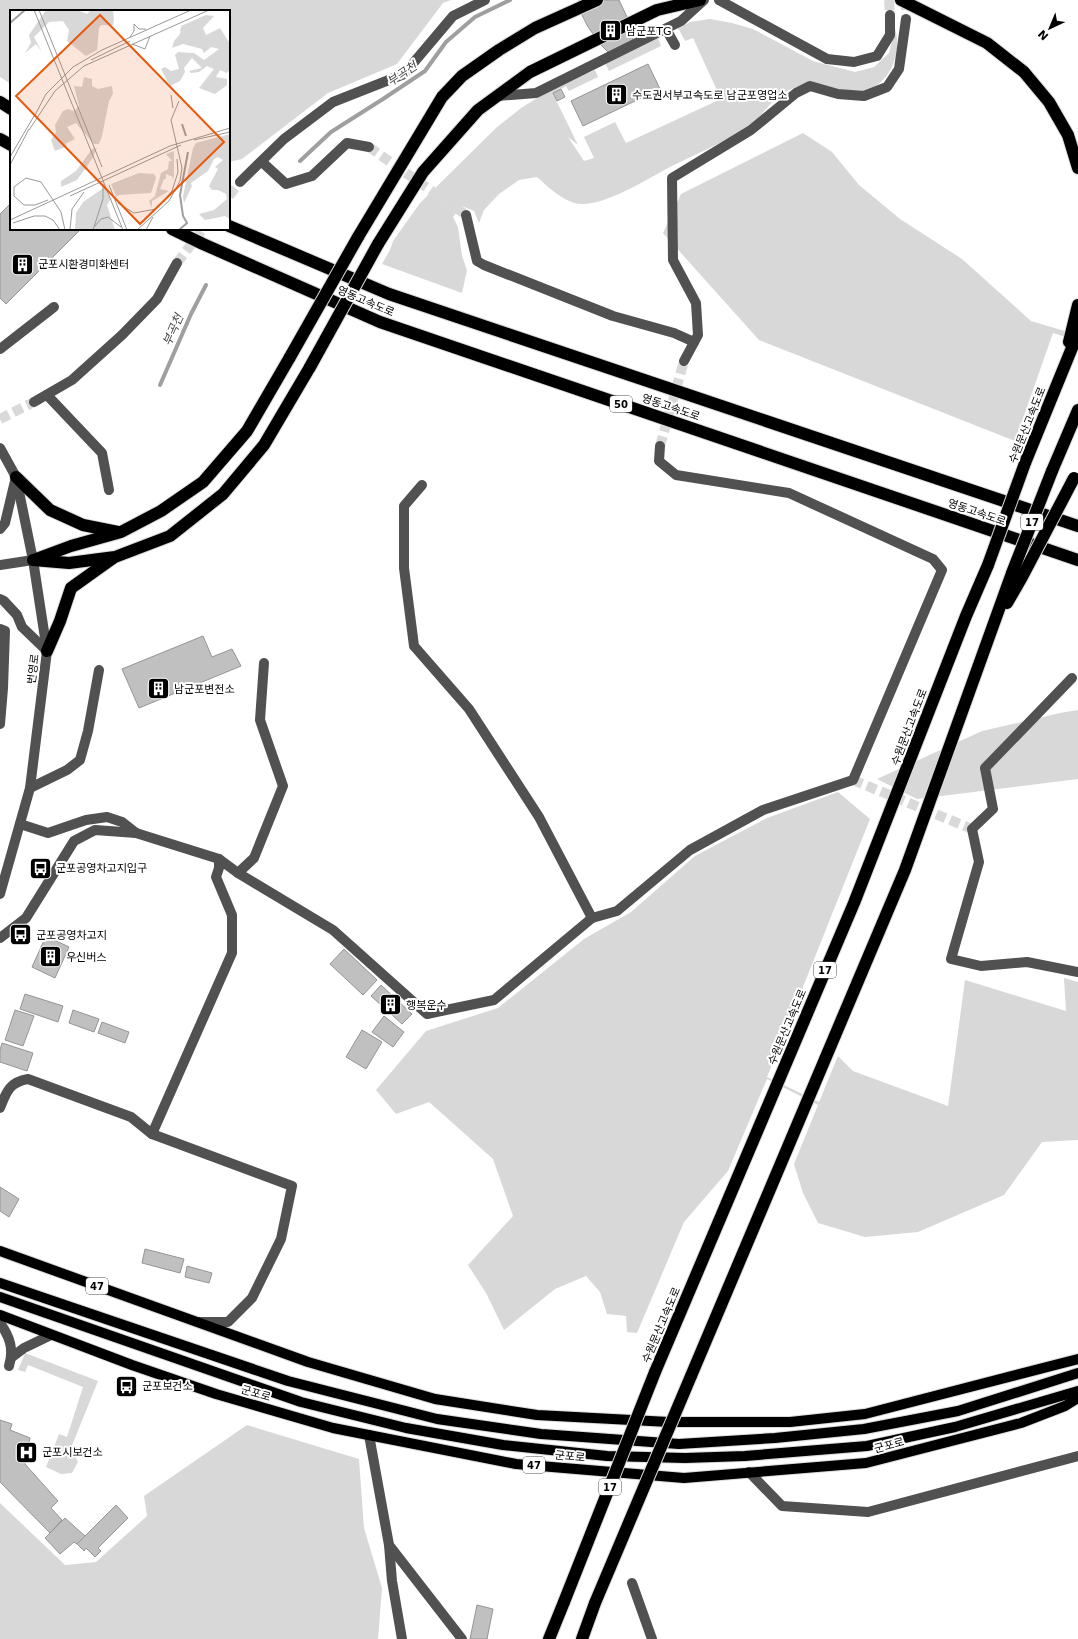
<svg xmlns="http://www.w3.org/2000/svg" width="1078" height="1639" font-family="'DejaVu Sans','Noto Sans KR',sans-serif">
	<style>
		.green { fill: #d8d8d8 }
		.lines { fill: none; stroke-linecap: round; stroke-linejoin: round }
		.stream { stroke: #9f9f9f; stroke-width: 4 }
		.building { fill: #c0c0c0; stroke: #959595 }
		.minor-tunnel { stroke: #d9d9d9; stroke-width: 10; stroke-dasharray: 10 5; stroke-linecap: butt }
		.major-casing { stroke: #dbdbdb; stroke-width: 12 }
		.highway-casing { stroke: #dbdbdb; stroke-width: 14 }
		.minor { stroke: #515151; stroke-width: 10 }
		.major { stroke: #000; stroke-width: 10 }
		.highway { stroke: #000; stroke-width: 12 }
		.highway-bridge-casing { stroke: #dbdbdb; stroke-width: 14; stroke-linecap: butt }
		.highway-bridge { stroke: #000; stroke-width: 12 }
		.labels { text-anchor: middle; stroke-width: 4; stroke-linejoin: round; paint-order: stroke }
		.shield { fill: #fff; stroke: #4c4c4c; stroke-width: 1 }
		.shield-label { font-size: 10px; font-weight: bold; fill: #000 }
		.poi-label { font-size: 11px; fill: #000; stroke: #fff; text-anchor: start }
		.street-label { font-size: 11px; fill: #000; stroke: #fff }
		.water-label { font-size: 12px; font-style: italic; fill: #404040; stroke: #fff }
		.inset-river { fill: none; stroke: #9f9f9f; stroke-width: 2 }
		.inset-road { fill: none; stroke: #999; stroke-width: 1 }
		.view { fill: #e8590c; fill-opacity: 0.15; stroke: #e8590c; stroke-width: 2 }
		.inset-edge { fill: none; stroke: #000; stroke-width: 2 }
	</style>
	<rect width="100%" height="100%" fill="#fff"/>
	<g class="green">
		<path d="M0 0H451L443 3 397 64 328 93 242 159 229 162V11H11V84L0 77Z"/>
		<path d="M710 19 732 23 753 29 813 61 855 72 874 67 889 53 895 28C900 46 896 67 882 81 863 99 843 91 819 87 815 86 809 84 805 84 799 85 790 90 785 92 770 100 763 116 750 125 726 142 698 153 672 166 648 178 601 210 574 203 561 199 547 186 537 177L519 180 499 194 484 210 479 223 474 211 462 206 453 217 458 227 462 256 467 270 462 293 382 264 390 250 393 241 420 203 496 128 521 108 550 90 595 70 598 77 569 91 566 86 553 94 578 145 568 137 584 161 594 158 584 137 615 122 626 143 721 99 693 38 685 41 678 28 690 22Z"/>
		<path d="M658 38 661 46 609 71 605 63Z"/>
		<path d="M803 133 832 152 859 185 900 219 962 259 1031 321 1078 335V341L1053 333 1015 441 759 340 663 233 681 194Z"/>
		<path d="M1078 710V779L917 799 877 779 982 731 1060 713Z"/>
		<path d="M838 792 870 819 767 1077 819 1102 838 1056 853 1071 948 1106 965 980 1066 1011 1064 978 1078 982V1140L1042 1142 1004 1195 918 1232 865 1237 818 1223 803 1193 794 1164 818 1105 767 1079 728 1171 684 1222 637 1333 627 1332 626 1316 607 1314 600 1292 586 1276 555 1289 504 1330 486 1293 468 1265 513 1216 493 1159 429 1102 396 1114 376 1090 426 1031 498 1008 584 939 631 912 695 856 767 818Z"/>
		<path d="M25 1353 98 1381 71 1448 78 1462 72 1473 61 1474 46 1467 59 1434 67 1437 83 1387 28 1365 25 1372 18 1370Z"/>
		<path d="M247 1425 359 1459 364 1528 382 1588 378 1639H0V1503L65 1565 96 1562 147 1516 144 1496Z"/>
	</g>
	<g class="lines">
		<g class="stream">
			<path d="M300 161 331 132 383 99 425 71 446 42 475 17 510 0"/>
			<path d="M160 385 191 314 206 285"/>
		</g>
	</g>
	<g class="building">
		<path d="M579 0H619L627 17 634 43 612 56 602 46 588 27 582 15Z"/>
		<path d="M648 64 660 89 583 126 571 101Z"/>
		<path d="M561 89 565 97 557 101 553 93Z"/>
		<path d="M11 203V229L80 230 6 304 0 298V214Z"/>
		<path d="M203 636 212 657 232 649 241 666 139 708 122 669Z"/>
		<path d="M46 936 69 947 55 978 32 967Z"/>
		<path d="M344 949 377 980 363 995 330 964Z"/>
		<path d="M381 985 412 1014 402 1024 371 996Z"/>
		<path d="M25 994 63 1006 58 1022 20 1009Z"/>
		<path d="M15 1010 34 1016 23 1046 5 1040Z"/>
		<path d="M73 1010 99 1019 94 1032 69 1023Z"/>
		<path d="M384 1016 404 1032 393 1047 372 1032Z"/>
		<path d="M102 1022 129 1032 125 1043 98 1033Z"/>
		<path d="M362 1030 382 1042 366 1069 346 1057Z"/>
		<path d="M2 1043 33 1053 27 1071 0 1062V1050Z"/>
		<path d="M0 1187 19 1199 9 1217 0 1211Z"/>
		<path d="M145 1249 184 1259 180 1273 142 1263Z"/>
		<path d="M187 1266 212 1273 209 1283 185 1277Z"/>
		<path d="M0 1420 12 1424 10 1430 30 1438 25 1464 58 1501 51 1508 62 1520 50 1533 0 1482Z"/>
		<path d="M116 1505 128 1518 98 1548 101 1551 95 1557 86 1548 84 1551 77 1544Z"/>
		<path d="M65 1518 85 1536 77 1544 74 1542 60 1554 45 1538Z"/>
		<path d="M477 1605 493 1609 487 1639H470Z"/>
	</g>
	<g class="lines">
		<g class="minor-tunnel">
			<path d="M889 0 890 15"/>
			<path d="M906 0V19"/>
			<path d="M369 147 466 215"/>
			<path d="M229 196 240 182"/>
			<path d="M177 263 203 229"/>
			<path d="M0 419 34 402"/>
			<path d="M660 446 684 361"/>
			<path d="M853 780 972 829"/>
		</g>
		<defs>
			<g id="major">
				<path d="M0 1251 308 1362 435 1399 537 1415 669 1422H790L865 1414 1078 1359"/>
				<path d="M0 1283 288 1381 437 1419 541 1434 679 1444 775 1438 864 1429 958 1411 1078 1373"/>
				<path d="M0 1297 301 1402 406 1428 503 1445 607 1456 685 1458 745 1456 867 1446 955 1427 1078 1391"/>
				<path d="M0 1315 132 1365 216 1394 333 1428 516 1464 684 1478 866 1463 1021 1423 1065 1406 1078 1398"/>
			</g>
			<g id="highway">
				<path d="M901 0 987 43 1024 72 1049 102 1068 135 1078 168"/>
				<path d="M0 102 11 109"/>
				<path d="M0 139 11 145"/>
				<path d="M229 226 389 294 1078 526"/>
				<path d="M172 229 203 244 380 322 1078 560"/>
				<path d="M358 237 442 97 462 76 499 50 535 28 597 0"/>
				<path d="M378 244 423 172 478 110 530 72 657 10 700 0"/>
				<path d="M1069 342 1078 305"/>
				<path d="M1025 463 1078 333"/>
				<path d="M1052 471 1078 410"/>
				<path d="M16 477 50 510 83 525 118 532"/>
				<path d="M36 559 71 546 121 532 161 511 203 482 247 431 290 357"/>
				<path d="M33 560 69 563 115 557 170 536 223 494 264 445 310 367"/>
				<path d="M1007 603 1022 577"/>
				<path d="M47 651 60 621 71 588 113 558"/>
				<path d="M655 1372 854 903 966 616 988 565"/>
				<path d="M691 1376 905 870 1012 573"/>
				<path d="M549 1639 564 1602"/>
				<path d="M582 1639 595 1603"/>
			</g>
		</defs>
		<use href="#major" class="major-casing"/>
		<use href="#highway" class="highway-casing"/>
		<g class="minor">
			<path d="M719 0 827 59 854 62 877 56 890 35V15"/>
			<path d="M666 29 675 45"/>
			<path d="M497 96 536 93 681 21 704 0"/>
			<path d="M262 162 286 184 312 176 347 143 369 147"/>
			<path d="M240 182 284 139 333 102 404 74 453 16 485 0"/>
			<path d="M466 215 477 261 484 265 613 316 674 333 694 342"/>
			<path d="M0 349 54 307"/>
			<path d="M684 361 698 335 696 303 673 260 672 178 751 130 796 93 810 86 838 94 864 96 887 87 899 69 906 19"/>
			<path d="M47 395 102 453 109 490"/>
			<path d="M34 402 72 380 122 335 157 299 177 263"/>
			<path d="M0 448 16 477 33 560 47 651 30 788 0 894"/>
			<path d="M422 485 404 506V568L414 646 469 709 539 817 592 918"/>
			<path d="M0 529 5 523 15 481"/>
			<path d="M0 565 33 560"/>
			<path d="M0 599 4 601 17 615 22 627 47 651"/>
			<path d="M0 629 5 631 3 688 0 724"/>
			<path d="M1072 678 985 768 993 809 972 829 979 862 951 959 981 966 1027 962 1078 972"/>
			<path d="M30 788 67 770 80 760 88 731 99 670"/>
			<path d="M20 824 48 833 86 820 107 817 122 822 136 833"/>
			<path d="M238 873 333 930 427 1014 494 1000 592 918 617 911 690 850 763 810 853 780 942 570 933 559 789 493 676 475 659 461 660 446"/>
			<path d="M0 938 26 918 74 841 95 830 136 833 219 859 238 873 254 858 283 786 260 720 264 663"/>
			<path d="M0 1108C6 1093 9 1082 28 1079L131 1117 152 1134 292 1186 281 1239 252 1298 228 1322H198"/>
			<path d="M152 1134 232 953V915L216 877 219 868V859"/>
			<path d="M0 1323C10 1337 14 1349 9 1366"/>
			<path d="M12 1357 24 1348 51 1335"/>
			<path d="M369 1435 389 1545 462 1639"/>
			<path d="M749 1472 782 1506 868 1512 1078 1456"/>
			<path d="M389 1545 392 1581 402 1639"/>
			<path d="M632 1583 652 1639"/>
		</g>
		<use href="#major" class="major"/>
		<use href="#highway" class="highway"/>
		<defs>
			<g id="highway-bridge">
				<path d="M290 357 358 237"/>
				<path d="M310 367 378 244"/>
				<path d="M988 565 1025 463"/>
				<path d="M1012 573 1052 471"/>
				<path d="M1022 577 1074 478"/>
				<path d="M564 1602 655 1372"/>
				<path d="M595 1603 691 1376"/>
			</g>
		</defs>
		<use href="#highway-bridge" class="highway-bridge-casing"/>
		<use href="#highway-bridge" class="highway-bridge"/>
	</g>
	<defs>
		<symbol id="building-square" viewBox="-11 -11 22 22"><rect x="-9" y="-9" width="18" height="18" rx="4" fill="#000" stroke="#fff"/><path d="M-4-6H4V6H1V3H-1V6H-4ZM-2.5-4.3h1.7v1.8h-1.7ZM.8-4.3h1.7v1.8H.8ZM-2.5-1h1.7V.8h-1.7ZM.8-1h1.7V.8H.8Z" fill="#fff"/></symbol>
		<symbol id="bus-square" viewBox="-11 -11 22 22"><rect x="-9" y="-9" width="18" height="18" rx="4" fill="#000" stroke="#fff"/><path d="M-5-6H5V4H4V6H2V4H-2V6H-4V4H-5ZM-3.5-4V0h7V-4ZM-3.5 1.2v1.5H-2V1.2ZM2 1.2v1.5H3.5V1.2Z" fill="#fff"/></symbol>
		<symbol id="hospital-square" viewBox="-11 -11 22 22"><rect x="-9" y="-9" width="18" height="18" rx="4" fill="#000" stroke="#fff"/><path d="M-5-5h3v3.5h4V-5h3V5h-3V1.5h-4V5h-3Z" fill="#fff"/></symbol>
	</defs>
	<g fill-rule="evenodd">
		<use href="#building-square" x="598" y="18" width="25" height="25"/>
		<use href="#building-square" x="604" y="82" width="25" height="25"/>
		<use href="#building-square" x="10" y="252" width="25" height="25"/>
		<use href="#building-square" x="146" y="676" width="25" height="25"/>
		<use href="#bus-square" x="28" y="856" width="25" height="25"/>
		<use href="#bus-square" x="8" y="922" width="25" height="25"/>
		<use href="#building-square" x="38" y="944" width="25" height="25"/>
		<use href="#building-square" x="378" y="992" width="25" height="25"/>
		<use href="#bus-square" x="114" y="1374" width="25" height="25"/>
		<use href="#hospital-square" x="14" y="1440" width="25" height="25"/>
	</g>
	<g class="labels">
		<g class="shield">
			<rect x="610" y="396" width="22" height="16" rx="3"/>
			<rect x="1021" y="514" width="22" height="16" rx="3"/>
			<rect x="814" y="962" width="22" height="16" rx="3"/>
			<rect x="86" y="1278" width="22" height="16" rx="3"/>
			<rect x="523" y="1457" width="22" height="16" rx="3"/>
			<rect x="599" y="1479" width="22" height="16" rx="3"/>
		</g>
		<g class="shield-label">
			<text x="621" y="408">50</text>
			<text x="1032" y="526">17</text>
			<text x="825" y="974">17</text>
			<text x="97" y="1290">47</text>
			<text x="534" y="1469">47</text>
			<text x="610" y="1491">17</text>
		</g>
		<g class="poi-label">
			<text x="626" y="35">남군포TG</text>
			<text x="632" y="99">수도권서부고속도로 남군포영업소</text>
			<text x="38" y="268">군포시환경미화센터</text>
			<text x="174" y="693">남군포변전소</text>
			<text x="56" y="872">군포공영차고지입구</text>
			<text x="36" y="939">군포공영차고지</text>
			<text x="66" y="961">우신버스</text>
			<text x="406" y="1009">행복운수</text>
			<text x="142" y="1390">군포보건소</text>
			<text x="42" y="1456">군포시보건소</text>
		</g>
		<g class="street-label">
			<text transform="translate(366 301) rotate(23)" y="4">영동고속도로</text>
			<text transform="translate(671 407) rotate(19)" y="4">영동고속도로</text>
			<text transform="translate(1027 425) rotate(-68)" y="4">수원문산고속도로</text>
			<text transform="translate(977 512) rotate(19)" y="4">영동고속도로</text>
			<text transform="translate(33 669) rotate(-83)" y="4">번영로</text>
			<text transform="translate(909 727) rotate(-69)" y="4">수원문산고속도로</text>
			<text transform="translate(787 1027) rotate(-67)" y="4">수원문산고속도로</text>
			<text transform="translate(661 1325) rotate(-67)" y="4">수원문산고속도로</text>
			<text transform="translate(256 1393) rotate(16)" y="4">군포로</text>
			<text transform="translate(889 1445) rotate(-15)" y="4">군포로</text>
			<text transform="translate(570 1456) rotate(5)" y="4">군포로</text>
		</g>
		<g class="water-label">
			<text transform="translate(402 74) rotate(-34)" y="4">부곡천</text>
			<text transform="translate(173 330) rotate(-66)" y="4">부곡천</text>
		</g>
	</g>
	<g transform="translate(10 10)">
		<rect width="220" height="220" fill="#fff"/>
		<path d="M36 0H67L77 4 81 0H103L104 10 103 15H91L89 18 87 40 76 46 57 31 59 20 53 11 39 12 24 27 32 42 26 34 15 43 21 33 19 25ZM196 5 204 6 193 18 196 25 210 18 220 34V59L217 63 210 60 206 67 217 69V75L205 84 189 78 204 59 197 56 189 62 181 63 179 61 192 58 182 48 174 58 175 62 170 71 160 76 151 59 155 57 161 61 169 59 165 45 168 42 184 43 194 50 209 39 201 37 194 43 192 39 173 34 162 38 164 31 170 24 171 16ZM74 67 82 69V76L88 79 102 76 103 84 99 91 92 126 89 134H84L66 113 57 117 65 129 55 134 57 136 45 141 41 130 46 122 45 115 53 101 58 99 64 101 69 96 64 76 72 77ZM220 124V209L215 206 195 210 189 204 204 200 217 189 216 184 208 180H202L199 176 208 159 205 157 213 150 208 147 204 149 198 161 181 173 182 176 174 193 173 186 183 138 186 133ZM87 138 82 149 67 170 51 177V171L66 161 82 139ZM164 141V167L161 171 163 167 156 164V169H154L150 179 159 181 142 191V198L139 191 145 186 151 163 158 159 159 151H162L156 144ZM129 163 144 164 146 168 141 183 109 185 100 190 97 195 105 220H65L66 203 73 192 95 177 100 189 106 186 101 174Z" fill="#d8d8d8"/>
		<path class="inset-river" d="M0 13 15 0M172 114 176 126M169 220 177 213 173 206 170 185 178 142"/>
		<path class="inset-road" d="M24 0 113 220M29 0 92 157M124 14 129 19H136M120 27 124 21V14M122 34 135 39M135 39 140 26M81 50 120 31M161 85 163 98M24 107 36 84 63 57 92 40 181 0M19 120 45 81 74 56 199 0M184 130 220 122M0 147 24 106M0 155 19 119M99 175 117 220M60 186 171 135M38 190 25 195H14L4 186V177L16 168 31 172 51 202 55 220M108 193 124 203 146 199M151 194 162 181 168 162 167 149M0 210 160 136 220 118M3 213 24 206H35L43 210 50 220M85 216 91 209 98 207 111 217M60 220 62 199 74 182M83 220 93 189V174M127 220 159 191 170 171 172 158 161 110 169 91M136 220 143 207"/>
		<path class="view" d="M90 5 214 132 130 214 6 86Z"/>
		<rect width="220" height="220" class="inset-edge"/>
	</g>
	<g transform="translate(1050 28) rotate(224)" stroke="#ffffff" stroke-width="3" paint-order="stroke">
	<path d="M0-3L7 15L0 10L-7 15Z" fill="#000000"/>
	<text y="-6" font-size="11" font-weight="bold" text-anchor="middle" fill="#000000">N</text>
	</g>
</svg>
